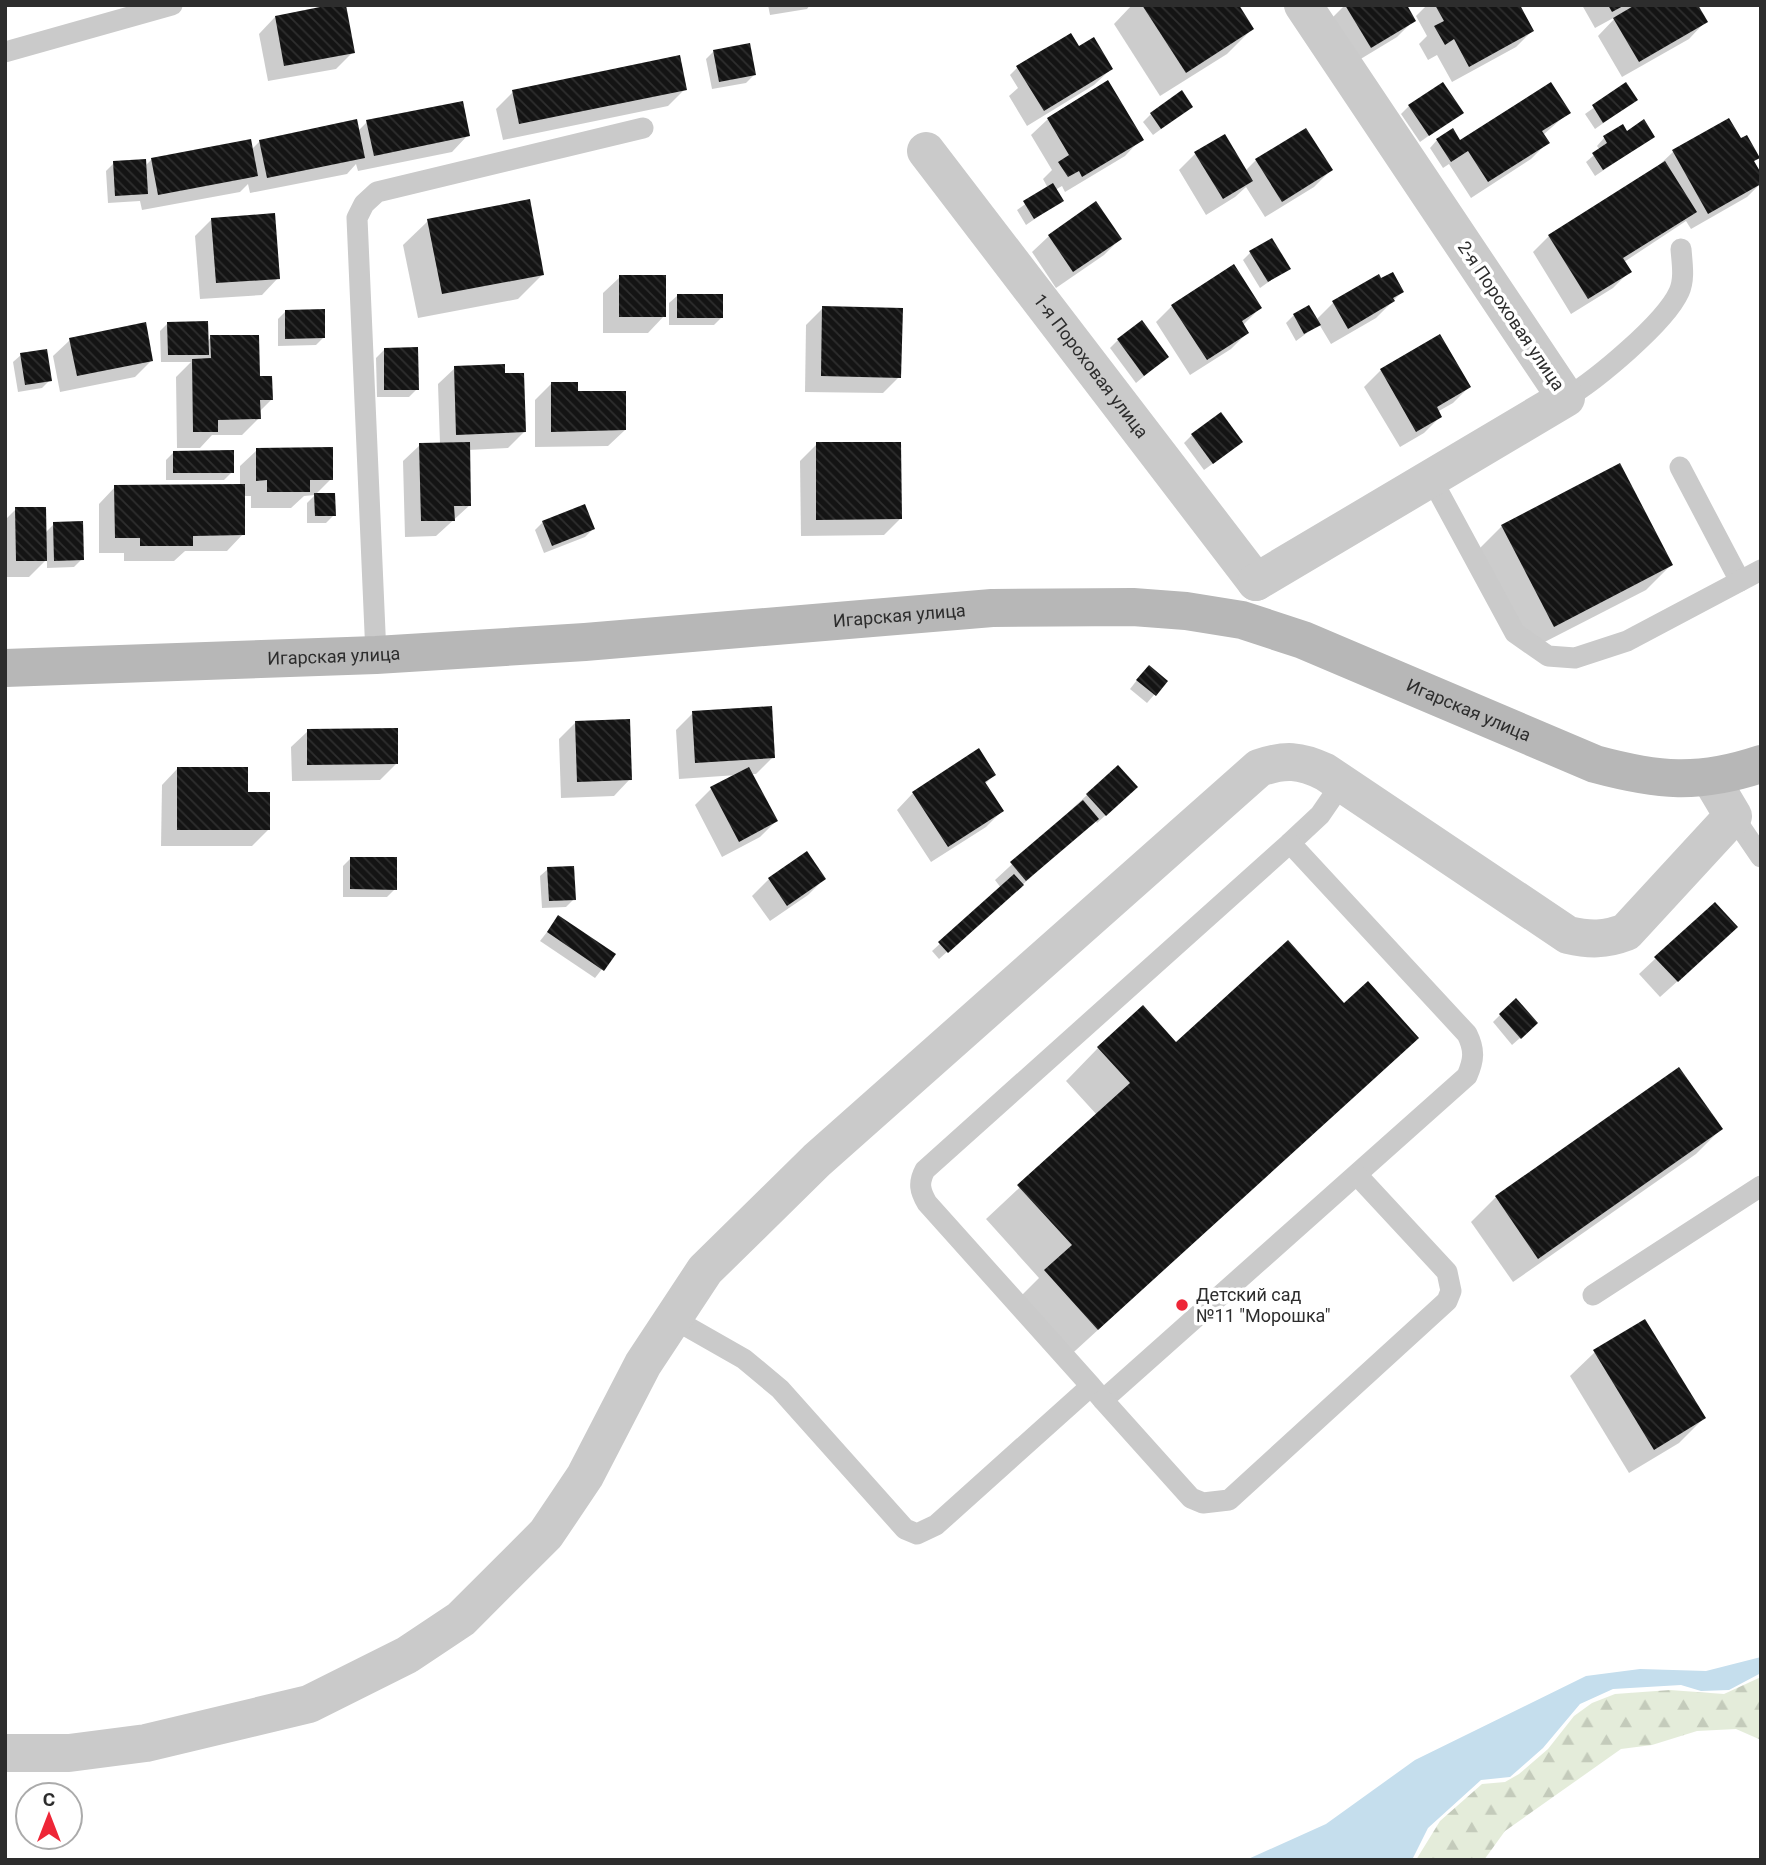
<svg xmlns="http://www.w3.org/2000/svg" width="1766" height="1865" font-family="Roboto,sans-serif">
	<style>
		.forest { fill: url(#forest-firs) }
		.water { fill: #c5deed }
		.shadow { fill: #0003 }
		.building { fill: url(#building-back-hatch) }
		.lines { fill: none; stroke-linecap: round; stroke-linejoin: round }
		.lane { stroke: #cacaca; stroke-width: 21 }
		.street { stroke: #cacaca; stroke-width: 38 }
		.secondary { stroke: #b7b7b7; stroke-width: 38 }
		.poi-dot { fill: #ee2637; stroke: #fff; stroke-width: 2.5 }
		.labels { text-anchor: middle; stroke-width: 7; stroke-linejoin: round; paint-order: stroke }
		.street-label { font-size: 18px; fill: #2d2d2d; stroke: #fff }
		.poi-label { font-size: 18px; fill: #2d2d2d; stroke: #fff; text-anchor: start }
	</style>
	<defs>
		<pattern id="forest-firs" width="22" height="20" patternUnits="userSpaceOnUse" patternTransform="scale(1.75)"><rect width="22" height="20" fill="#e4ecda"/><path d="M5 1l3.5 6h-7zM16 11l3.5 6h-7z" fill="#c4cbbb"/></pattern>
		<pattern id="building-back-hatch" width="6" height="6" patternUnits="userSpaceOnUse" patternTransform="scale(1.75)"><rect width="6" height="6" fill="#141414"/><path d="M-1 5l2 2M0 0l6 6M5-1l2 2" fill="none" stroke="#2e2e2e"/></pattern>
	</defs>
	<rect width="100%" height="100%" fill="#fff"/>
	<path class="forest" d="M1761 1677V1740L1736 1729 1697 1731 1652 1745 1621 1749 1505 1831 1484 1860H1416L1440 1821 1482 1784 1505 1782 1519 1774 1548 1749 1574 1716 1592 1703 1615 1694 1670 1690 1724 1694Z"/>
	<path class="water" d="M1761 1657V1673L1729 1690 1701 1691 1681 1685 1613 1689 1580 1704 1543 1748 1510 1777 1481 1780 1428 1828 1412 1860H1246L1326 1824 1415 1760 1586 1676 1640 1669 1706 1671Z"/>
	<g class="shadow">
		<path d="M768 5H810L807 9 770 15Z"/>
		<path d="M1132 5H1237L1252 29 1227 54 1160 96 1114 24Z"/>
		<path d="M1345 5 1414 20 1397 37 1354 63 1329 21Z"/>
		<path d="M1427 5H1518L1532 31 1516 47 1452 82 1437 55 1428 60 1419 44 1427 36 1416 16Z"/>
		<path d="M1582 5H1696L1705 22 1689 39 1622 77 1598 36 1617 16 1595 28Z"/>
		<path d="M275 17 353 52 336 69 268 81 259 34Z"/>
		<path d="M1078 49 1111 69 1094 85 1027 126 1009 96 1018 88 1010 75 1018 67Z"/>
		<path d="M714 51 754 75 746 83 712 89 706 59Z"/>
		<path d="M1626 85 1636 100 1595 129 1585 114Z"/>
		<path d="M685 89 668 106 503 140 496 109 513 92Z"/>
		<path d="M1409 106 1462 112 1420 142 1401 114Z"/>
		<path d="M1191 107 1153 135 1143 122 1151 114Z"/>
		<path d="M1568 113 1543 135 1547 143 1531 159 1471 198 1449 164 1443 168 1430 148 1437 140 1460 142Z"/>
		<path d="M1048 119 1141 139 1125 156 1065 192 1062 186 1055 190 1061 201 1026 225 1017 210 1048 188 1043 179 1052 170 1031 135Z"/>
		<path d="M1729 120 1740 141 1757 158 1753 162 1761 183 1747 197 1691 229 1686 221 1624 262 1629 272 1613 288 1571 314 1533 252 1549 236 1656 168 1673 152Z"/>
		<path d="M367 122 468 135 452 152 358 171 356 164 347 174 250 193 248 184 240 192 142 210 140 201 108 203 106 171 114 163 144 167 151 160 251 150 260 141 358 131Z"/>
		<path d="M1626 133 1653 137 1595 176 1586 162 1600 150 1597 146 1604 138Z"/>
		<path d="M1195 154 1245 171 1256 160 1331 170 1314 187 1265 217 1246 187 1235 197 1206 215 1179 170Z"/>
		<path d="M212 219 278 278 262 295 200 299 195 236Z"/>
		<path d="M428 221 543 274 518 299 418 318 403 245Z"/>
		<path d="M1049 236 1120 239 1104 255 1056 288 1032 252Z"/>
		<path d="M1251 252 1288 268 1260 288 1243 260Z"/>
		<path d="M1378 276 1402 292 1376 318 1331 344 1319 324 1296 341 1286 323 1294 315 1316 320 1333 303Z"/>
		<path d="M620 277 664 316 648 333H603V293Z"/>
		<path d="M677 296 722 317 714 325H669V303Z"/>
		<path d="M1172 306 1260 308 1243 325 1247 333 1231 349 1190 375 1156 322Z"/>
		<path d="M823 308 899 377 883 393 805 392 806 325Z"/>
		<path d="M286 311 324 337 316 345 278 346V319Z"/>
		<path d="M168 323 207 342 211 337 258 378 271 400 259 412V418L242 435H212L200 448H177L176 377 191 362H161L160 331Z"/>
		<path d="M1439 336 1469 387 1453 403 1437 412 1440 417 1424 433 1400 447 1364 387 1381 370Z"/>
		<path d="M70 340 151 361 135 377 60 392 53 356Z"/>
		<path d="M1118 340 1167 357 1136 383 1110 348Z"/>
		<path d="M384 350 417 389 409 397H377L376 358Z"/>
		<path d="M21 355 50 380 42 388 18 392 13 362Z"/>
		<path d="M455 368 504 375 524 432 508 448 468 450 470 505 436 536 405 537 403 461 420 445 440 444 438 384Z"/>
		<path d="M551 384 576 393 625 430 608 446 535 447V400Z"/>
		<path d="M1192 435 1233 449 1204 470 1184 443Z"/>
		<path d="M817 444 900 519 884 535 801 536 800 461Z"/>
		<path d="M257 450 331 479 315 495 334 515 326 523H307V503L315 495 304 496 291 508H251V496H243V534L227 551H185L174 561H124V553H99V504L115 487 240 486V466Z"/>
		<path d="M174 452 232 472 224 480H166V460Z"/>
		<path d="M1619 466 1671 565 1646 590 1529 650 1477 551 1502 526Z"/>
		<path d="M16 509 45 533 54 524 82 559 74 567 47 568V559L29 577H5V520Z"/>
		<path d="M543 522 593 529 585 537 544 553 535 530Z"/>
		<path d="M1141 675 1166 681 1147 703 1130 689Z"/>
		<path d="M693 713 773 757 756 774H751L776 821 760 837 722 857 695 805 711 789 737 775 679 779 676 730Z"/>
		<path d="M576 722 630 779 614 796 561 798 559 739Z"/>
		<path d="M308 731 397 763 380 780 292 781 291 747Z"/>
		<path d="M178 768 246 794 268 830 252 846H161L162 785Z"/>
		<path d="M994 775 985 784 1002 811 986 827 931 862 897 810 913 793Z"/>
		<path d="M1087 795H1128L1097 823 1095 820 939 959 932 951 1001 888 995 880Z"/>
		<path d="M806 854 824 879 808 895 770 921 752 896 769 879Z"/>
		<path d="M351 858 395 889 387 897H343V866Z"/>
		<path d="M548 869 574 899 566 907 542 908 540 876Z"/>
		<path d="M558 918 613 955 595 978 540 941Z"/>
		<path d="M1719 944 1660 997 1639 974 1656 958Z"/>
		<path d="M1344 1005 1417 1038 1064 1361 1013 1304 1039 1278 986 1219 1097 1115 1066 1081 1098 1048 1176 1044Z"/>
		<path d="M1500 1015 1528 1031 1512 1045 1493 1022Z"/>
		<path d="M1679 1069 1721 1129 1696 1154 1513 1282 1471 1222 1496 1197Z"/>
		<path d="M1595 1352 1704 1418 1679 1443 1629 1473 1570 1376Z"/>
	</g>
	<g class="building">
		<path d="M330 5H346L355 53 284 66 275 16Z"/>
		<path d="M1142 5H1239L1254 29 1186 73Z"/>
		<path d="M1345 5H1407L1416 21 1371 48Z"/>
		<path d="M1435 5H1520L1534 31 1469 67 1454 39 1445 45 1434 26 1444 21Z"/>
		<path d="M1608 5H1625L1612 12Z"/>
		<path d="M1635 5H1698L1708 22 1639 62 1613 18Z"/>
		<path d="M1071 33 1079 46 1094 37 1113 69 1044 111 1016 66Z"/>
		<path d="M750 43 756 75 719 82 713 50Z"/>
		<path d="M680 55 687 90 519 124 512 90Z"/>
		<path d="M1108 80 1144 140 1082 177 1079 171 1068 177 1058 162 1069 155 1047 118Z"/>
		<path d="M1443 82 1464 113 1429 136 1408 105Z"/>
		<path d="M1551 82 1571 113 1542 131 1550 143 1488 182 1468 151 1451 162 1436 139 1453 128 1460 140Z"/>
		<path d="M1626 82 1638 100 1603 123 1592 105Z"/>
		<path d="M1182 90 1193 107 1161 129 1150 113Z"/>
		<path d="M463 101 470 136 374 156 366 120Z"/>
		<path d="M1729 118 1741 138 1747 135 1760 158 1754 161 1761 173V184L1708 214 1672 150Z"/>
		<path d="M357 119 365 158 267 178 259 140Z"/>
		<path d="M1644 119 1655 137 1603 170 1592 153 1607 143 1603 136 1623 124 1627 131Z"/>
		<path d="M1306 128 1333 170 1282 202 1255 159Z"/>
		<path d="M1225 134 1253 181 1223 199 1194 152Z"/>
		<path d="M251 139 258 176 158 195 151 158Z"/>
		<path d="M146 159 148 194 115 196 113 161Z"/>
		<path d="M1665 161 1697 212 1623 258 1632 272 1588 299 1548 235Z"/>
		<path d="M1053 183 1064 201 1034 219 1023 201Z"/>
		<path d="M530 199 544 275 442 294 427 219Z"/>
		<path d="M1096 201 1122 239 1073 272 1048 235Z"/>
		<path d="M275 213 280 279 216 283 211 218Z"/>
		<path d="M1272 238 1291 269 1268 282 1249 251Z"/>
		<path d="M1234 264 1262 308 1242 321 1249 333 1207 360 1171 305Z"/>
		<path d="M1393 272 1404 292 1393 298 1395 301 1348 329 1332 301 1379 274 1381 278Z"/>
		<rect x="619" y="275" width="47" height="42"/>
		<rect x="677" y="294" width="46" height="24"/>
		<path d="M1309 305 1321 325 1304 334 1293 314Z"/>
		<path d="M822 306 903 308 901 378 821 376Z"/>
		<path d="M325 309V338L285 339V310Z"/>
		<path d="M1142 320 1169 357 1144 376 1117 339Z"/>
		<path d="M208 321 209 355H168L167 322Z"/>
		<path d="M146 322 153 361 77 376 69 338Z"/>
		<path d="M1440 334 1471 387 1437 407 1442 417 1416 432 1380 369Z"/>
		<path d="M210 335H259L260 376H272L273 400H260L261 419 218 420V432H193L192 359 211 358Z"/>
		<path d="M418 347 419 390H384V348Z"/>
		<path d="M47 349 52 381 25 385 20 353Z"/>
		<path d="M505 364V373H524L526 432 456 435 454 366Z"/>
		<path d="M551 382H578V391H626V430L551 432Z"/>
		<path d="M1221 412 1243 442 1213 464 1191 434Z"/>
		<path d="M470 442 471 506H454L455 521H421L419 443Z"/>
		<path d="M816 442H901L902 519 816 520Z"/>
		<path d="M333 447V480H310V492H267V480L256 481V448Z"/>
		<path d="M234 450V473H173V451Z"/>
		<path d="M1620 463 1673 565 1554 627 1501 525Z"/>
		<path d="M245 484V535L193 536V546H140V538H115L114 485Z"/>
		<path d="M314 493H335L336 516H315Z"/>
		<path d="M585 504 595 529 552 546 542 521Z"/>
		<path d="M15 507H46L47 561H16Z"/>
		<path d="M83 521 84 560 54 561 53 522Z"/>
		<path d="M1149 665 1168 681 1156 696 1136 680Z"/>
		<path d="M772 706 775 758 695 763 692 711Z"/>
		<path d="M630 719 632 780 577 782 575 721Z"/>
		<path d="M398 728V764L307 765V729Z"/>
		<path d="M979 748 996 775 985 782 1004 811 948 847 912 792Z"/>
		<path d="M1118 765 1138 787 1106 816 1086 794Z"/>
		<path d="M177 767H248V792H270V830H177Z"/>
		<path d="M749 767 778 821 739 842 710 787Z"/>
		<path d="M1083 800 1099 819 1026 881 1010 862Z"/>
		<path d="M807 851 826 879 787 906 768 878Z"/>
		<path d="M350 857H397V890L350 889Z"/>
		<path d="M574 866 576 900 549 901 547 867Z"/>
		<path d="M1014 874 1024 885 948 953 938 942Z"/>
		<path d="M1715 902 1738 927 1678 982 1654 957Z"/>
		<path d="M558 915 616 954 604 971 547 932Z"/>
		<path d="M1288 940 1344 1003 1368 981 1419 1038 1098 1330 1044 1270 1072 1245 1017 1185 1130 1083 1097 1047 1143 1005 1176 1042Z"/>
		<path d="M1516 998 1538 1023 1521 1039 1499 1014Z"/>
		<path d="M1679 1067 1723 1129 1538 1259 1495 1196Z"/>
		<path d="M1645 1319 1706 1418 1654 1450 1593 1350Z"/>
	</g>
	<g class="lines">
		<g class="lane">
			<path d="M5 52 172 5"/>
			<path d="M1566 398C1596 380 1665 323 1679 292 1685 279 1682 263 1681 249"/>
			<path d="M1680 467 1740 581"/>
			<path d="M1431 478 1515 633 1548 656 1575 658 1627 641 1761 570"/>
			<path d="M376 655 357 218 364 204 377 192 643 128"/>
			<path d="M1733 816 1761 857"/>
			<path d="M1290 843 1320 815 1342 783"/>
			<path d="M1593 1295 1761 1186"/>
			<path d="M672 1318 744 1359 780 1389 905 1529 917 1534 936 1525 1091 1386 1103 1400 1467 1076C1474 1060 1475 1050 1467 1034L1290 843 925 1170C918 1183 920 1191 927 1203L1091 1386"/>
			<path d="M1103 1400 1191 1498 1203 1503 1229 1500 1447 1301 1451 1291 1447 1272 1357 1175"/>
		</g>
		<g class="street">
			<path id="s1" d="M926 151 1256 582"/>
			<path d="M1256 582 1566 398 1303 5"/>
			<path d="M5 1753H69L146 1743 309 1704 407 1655 461 1619 546 1534 585 1476 643 1364 705 1270 817 1160 1259 768C1285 759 1300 760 1325 772L1568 935C1590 940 1605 940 1626 932L1733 816 1711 779"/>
		</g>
		<path class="secondary" id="s2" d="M5 668 376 655 585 642 992 608 1133 607 1186 611 1242 620 1303 640 1595 764C1658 781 1698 785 1761 764"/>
	</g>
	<circle class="poi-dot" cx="1182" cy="1305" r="7"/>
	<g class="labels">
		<g class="street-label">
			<text transform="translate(1511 316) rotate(56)" y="6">2-я Пороховая улица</text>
			<text dy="6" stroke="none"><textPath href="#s1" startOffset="271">1-я Пороховая улица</textPath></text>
			<text dy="6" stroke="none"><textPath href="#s2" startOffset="896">Игарская улица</textPath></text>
			<text dy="6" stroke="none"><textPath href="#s2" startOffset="329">Игарская улица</textPath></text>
			<text dy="6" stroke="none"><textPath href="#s2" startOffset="1484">Игарская улица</textPath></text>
		</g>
		<g class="poi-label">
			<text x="1196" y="1301">Детский сад<tspan x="1196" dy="21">№11 "Морошка"</tspan></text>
		</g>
	</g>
	<rect width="1766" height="1865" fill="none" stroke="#2d2d2d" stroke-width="14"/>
	<g transform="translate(49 1816)"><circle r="33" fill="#ffffff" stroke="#ababab" stroke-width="2"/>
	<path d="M0-5L12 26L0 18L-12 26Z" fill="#ee2637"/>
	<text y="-10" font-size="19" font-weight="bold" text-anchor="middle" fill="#2d2d2d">С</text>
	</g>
</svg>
